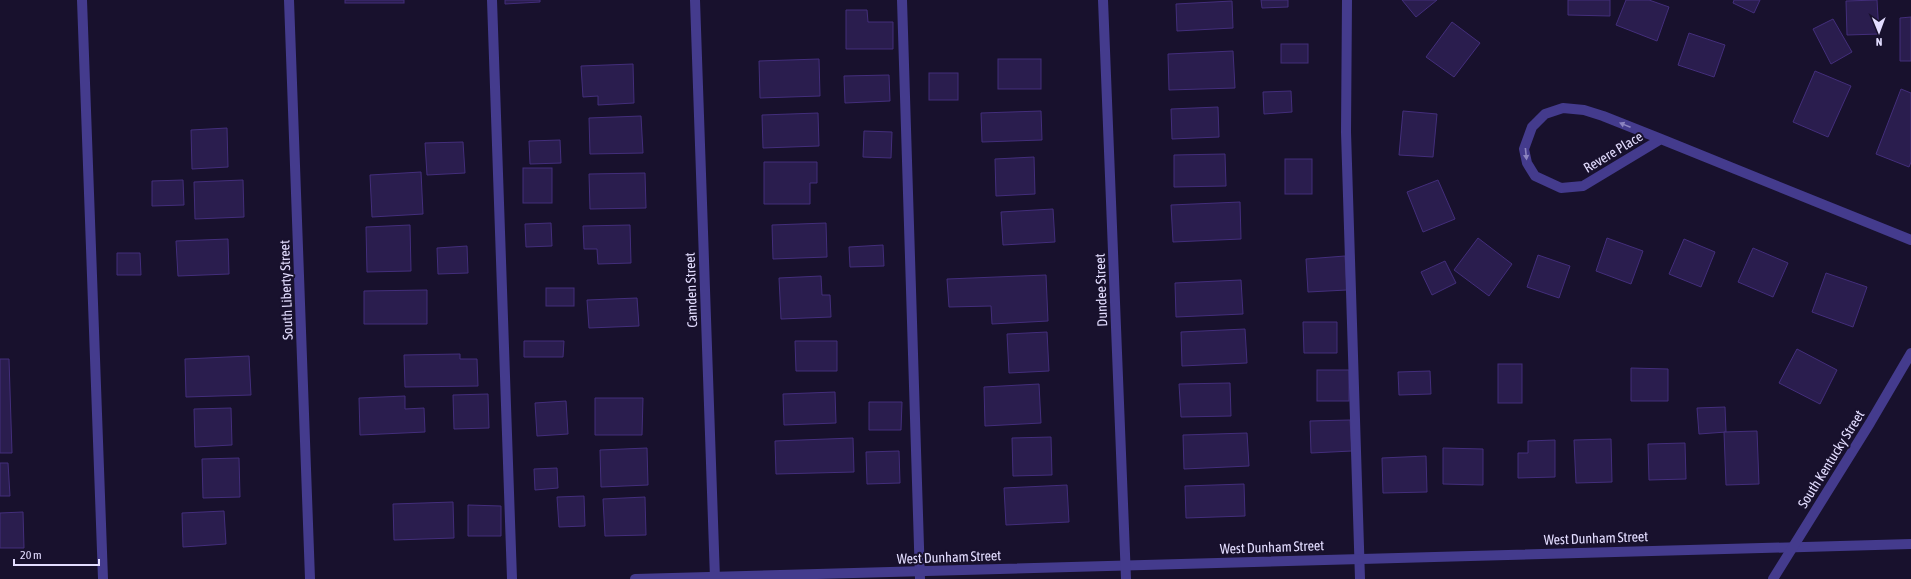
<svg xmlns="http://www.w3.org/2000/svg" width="1911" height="579" font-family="'Asap Condensed',sans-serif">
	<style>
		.building { fill: #2a1d4e; stroke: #432e7b }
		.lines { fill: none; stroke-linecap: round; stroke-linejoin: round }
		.service { stroke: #443b8d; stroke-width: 10 }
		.minor { stroke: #443b8d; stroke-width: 10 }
		.tertiary { stroke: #443b8d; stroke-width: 10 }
		.oneway { fill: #8c84c0 }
		.labels { text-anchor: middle; stroke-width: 4; stroke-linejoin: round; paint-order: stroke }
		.street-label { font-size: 14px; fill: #e3ddff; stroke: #18112d }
	</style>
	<rect width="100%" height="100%" fill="#18112d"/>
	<g class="building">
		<rect x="345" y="0" width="59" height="3"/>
		<path d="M505 0H540V2L505 4Z"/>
		<path d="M1261 0H1288V7L1262 8Z"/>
		<path d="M1402 0H1437L1416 17Z"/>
		<path d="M1568 0H1610V16L1568 15Z"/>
		<path d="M1626 0H1649L1669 7 1657 41 1616 25Z"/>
		<path d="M1734 0H1760L1754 13 1733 3Z"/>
		<path d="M1877 0 1879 34 1847 35 1846 1Z"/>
		<path d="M1232 1 1233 28 1177 31 1176 4Z"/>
		<path d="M846 10H867L868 22H893V49H846Z"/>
		<path d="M1911 17V61H1900V18Z"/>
		<path d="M1833 19 1852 52 1831 64 1813 29Z"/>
		<path d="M1452 22 1480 43 1454 77 1426 57Z"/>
		<path d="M1689 33 1725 45 1714 77 1678 65Z"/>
		<rect x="1281" y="44" width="27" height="19"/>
		<path d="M1233 51 1235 88 1169 90 1168 54Z"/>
		<path d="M819 59 820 96 760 98 759 61Z"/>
		<rect x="998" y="59" width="43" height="30"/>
		<path d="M633 64 634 103 598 105V96L583 97 581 66Z"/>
		<path d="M1815 71 1851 86 1828 137 1793 122Z"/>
		<rect x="929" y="73" width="29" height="27"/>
		<path d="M889 75 890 101 845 103 844 76Z"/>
		<path d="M1901 89 1911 93V162L1909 167 1876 154Z"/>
		<path d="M1291 91 1292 112 1264 114 1263 92Z"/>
		<path d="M1218 107 1219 137 1172 139 1171 109Z"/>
		<path d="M1041 111 1042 140 982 142 981 113Z"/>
		<path d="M1403 111 1437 114 1433 157 1399 155Z"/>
		<path d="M818 113 819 146 763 148 762 115Z"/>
		<path d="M641 116 643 153 590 154 589 118Z"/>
		<path d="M227 128 228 167 192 169 191 130Z"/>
		<path d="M864 131 892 132 891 158 863 157Z"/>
		<path d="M560 140 561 163 530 164 529 141Z"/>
		<path d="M463 142 465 173 427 175 425 143Z"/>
		<path d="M1225 154 1226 186 1174 187V155Z"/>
		<path d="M1034 157 1035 194 996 196 995 159Z"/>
		<rect x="1285" y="159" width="27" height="35"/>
		<path d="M764 162H817V183H810V204H764Z"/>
		<rect x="523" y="168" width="29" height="35"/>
		<path d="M421 172 423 214 372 217 370 175Z"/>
		<path d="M645 173 646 208 590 209 589 174Z"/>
		<path d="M183 180 184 205 152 206V181Z"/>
		<path d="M243 180 244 217 195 219 194 182Z"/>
		<path d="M1438 180 1455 219 1423 232 1407 192Z"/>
		<path d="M1240 202 1241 239 1173 242 1171 205Z"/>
		<path d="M1053 209 1055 242 1003 245 1001 212Z"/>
		<path d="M551 223 552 246 526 247 525 224Z"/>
		<path d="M826 223 827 257 773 259 772 225Z"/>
		<path d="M410 225 411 271 367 272 366 227Z"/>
		<path d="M630 225 631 263 598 264 597 249H584L583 226Z"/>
		<path d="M1478 238 1512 264 1489 296 1454 270Z"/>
		<path d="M1607 238 1643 251 1631 284 1596 271Z"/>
		<path d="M228 239 229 274 178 276 176 241Z"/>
		<path d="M1684 239 1715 252 1701 287 1669 274Z"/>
		<path d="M883 245 884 266 850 267 849 247Z"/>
		<path d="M467 246 468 273 438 274 437 248Z"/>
		<path d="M1753 248 1788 263 1773 297 1738 282Z"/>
		<path d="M117 253H140L141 275H117Z"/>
		<path d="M1538 255 1570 266 1559 298 1527 287Z"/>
		<path d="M1345 256 1347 290 1308 292 1306 259Z"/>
		<path d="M1445 261 1456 283 1432 295 1421 272Z"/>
		<path d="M1826 273 1867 287 1853 327 1812 312Z"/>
		<path d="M1046 275 1048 321 992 324 991 306 949 307 947 279Z"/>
		<path d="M821 276 822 295H830L831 317 781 319 779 278Z"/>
		<path d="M1241 280 1243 314 1176 317 1175 283Z"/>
		<rect x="546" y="288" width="28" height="18"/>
		<path d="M427 290V324H364V291Z"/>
		<path d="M637 298 639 326 589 328 587 300Z"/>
		<path d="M1303 322H1337V353H1304Z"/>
		<path d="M1245 329 1247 363 1182 366 1181 332Z"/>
		<path d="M1047 332 1049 371 1009 373 1007 334Z"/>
		<path d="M524 341H564L563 357H524Z"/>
		<path d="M795 341H837V371H796Z"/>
		<path d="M1797 349 1837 370 1820 404 1779 383Z"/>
		<path d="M460 354V359H477L478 386 405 387 404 355Z"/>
		<path d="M249 356 251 395 186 397 185 359Z"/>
		<path d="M0 359H9L12 453H0Z"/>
		<rect x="1498" y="364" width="24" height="39"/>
		<path d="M1631 368 1668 369V401H1631Z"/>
		<rect x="1317" y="370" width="32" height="31"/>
		<path d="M1430 371 1431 394 1399 395 1398 372Z"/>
		<path d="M1230 383 1231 416 1181 417 1179 384Z"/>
		<path d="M1039 384 1041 423 985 426 984 387Z"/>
		<path d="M835 392 836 423 784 425 783 394Z"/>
		<path d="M488 394 489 428 454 429 453 395Z"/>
		<path d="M405 396V409L424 408 425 432 360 435 359 398Z"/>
		<path d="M595 398H643L642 435H595Z"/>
		<path d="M566 401 568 434 537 436 535 403Z"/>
		<path d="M869 402H902L901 430H869Z"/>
		<path d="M1725 407 1726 432 1699 434 1697 408Z"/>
		<path d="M231 408 232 445 195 447 194 409Z"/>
		<path d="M1350 420 1352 451 1311 453 1310 421Z"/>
		<path d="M1757 431 1759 484 1726 485 1724 432Z"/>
		<path d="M1247 433 1249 466 1184 469 1183 435Z"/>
		<path d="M1051 437 1052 475 1013 476 1012 438Z"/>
		<path d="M853 438 854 472 776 474 775 441Z"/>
		<path d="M1611 439 1612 482 1576 483 1574 440Z"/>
		<path d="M1555 440V477L1518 478V453H1528V441Z"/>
		<path d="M1685 443 1686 479 1649 480 1648 444Z"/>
		<path d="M647 448 648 485 601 487 600 450Z"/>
		<path d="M1443 448 1483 449V485L1443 484Z"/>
		<path d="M899 451 900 483 867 484 866 452Z"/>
		<path d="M1426 456 1427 492 1383 493 1382 458Z"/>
		<path d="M239 458 240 497 203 498 202 459Z"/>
		<path d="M0 463H8L10 496H0Z"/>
		<path d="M557 468 558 488 535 490 534 469Z"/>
		<path d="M1244 484 1245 516 1186 518 1185 486Z"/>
		<path d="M1067 485 1069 522 1006 525 1004 488Z"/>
		<path d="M584 496 585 526 559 527 557 497Z"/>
		<path d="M645 497 646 535 605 536 603 499Z"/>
		<path d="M453 502 454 538 394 540 393 504Z"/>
		<path d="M468 505 501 506V536H468Z"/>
		<path d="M224 511 226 544 183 547 182 513Z"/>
		<path d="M23 512 24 548H0V513Z"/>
	</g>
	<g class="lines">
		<g class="service">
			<path d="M82 0 103 579"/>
			<path d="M492 0 512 579"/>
			<path d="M902 0 920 579"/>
			<path d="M1347 0 1346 132 1360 579"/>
		</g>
		<g class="minor">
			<path d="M289 0 310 579"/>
			<path d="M695 0 715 579"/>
			<path d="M1661 139 1583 186 1561 188 1535 176 1527 163 1524 149 1532 127 1545 114 1563 108 1584 110 1603 116 1661 139 1911 240"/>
			<path d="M635 579 1911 544"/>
			<path d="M1773 579 1870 423 1911 353"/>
		</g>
		<path class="tertiary" d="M1103 0 1126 579"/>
	</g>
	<defs><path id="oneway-solid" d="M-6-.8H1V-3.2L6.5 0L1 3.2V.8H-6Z"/></defs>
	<g class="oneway">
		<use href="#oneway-solid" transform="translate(1625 125) rotate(-158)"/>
		<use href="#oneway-solid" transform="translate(1526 154) rotate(84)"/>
	</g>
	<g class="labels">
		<g class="street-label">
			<text transform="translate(1613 152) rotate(-31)" y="5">Revere Place</text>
			<text transform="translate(286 290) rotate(-92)" y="5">South Liberty Street</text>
			<text transform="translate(691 290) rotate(-92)" y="5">Camden Street</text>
			<text transform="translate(1101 290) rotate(-92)" y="5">Dundee Street</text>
			<text transform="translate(1831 459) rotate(-58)" y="5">South Kentucky Street</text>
			<text transform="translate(1596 538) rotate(-2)" y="5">West Dunham Street</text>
			<text transform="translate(1272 547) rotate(-2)" y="5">West Dunham Street</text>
			<text transform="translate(949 557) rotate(-2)" y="5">West Dunham Street</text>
		</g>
	</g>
	<g transform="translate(1879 32) rotate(179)" stroke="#18112d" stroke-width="3" paint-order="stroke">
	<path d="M0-3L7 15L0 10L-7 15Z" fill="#e3ddff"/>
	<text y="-6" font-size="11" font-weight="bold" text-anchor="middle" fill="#e3ddff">N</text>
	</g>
	<path d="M14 559v6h85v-6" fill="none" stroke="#e3ddff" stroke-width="2"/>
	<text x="20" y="559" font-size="12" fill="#e3ddff" stroke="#18112d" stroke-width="3" paint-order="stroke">20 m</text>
</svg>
